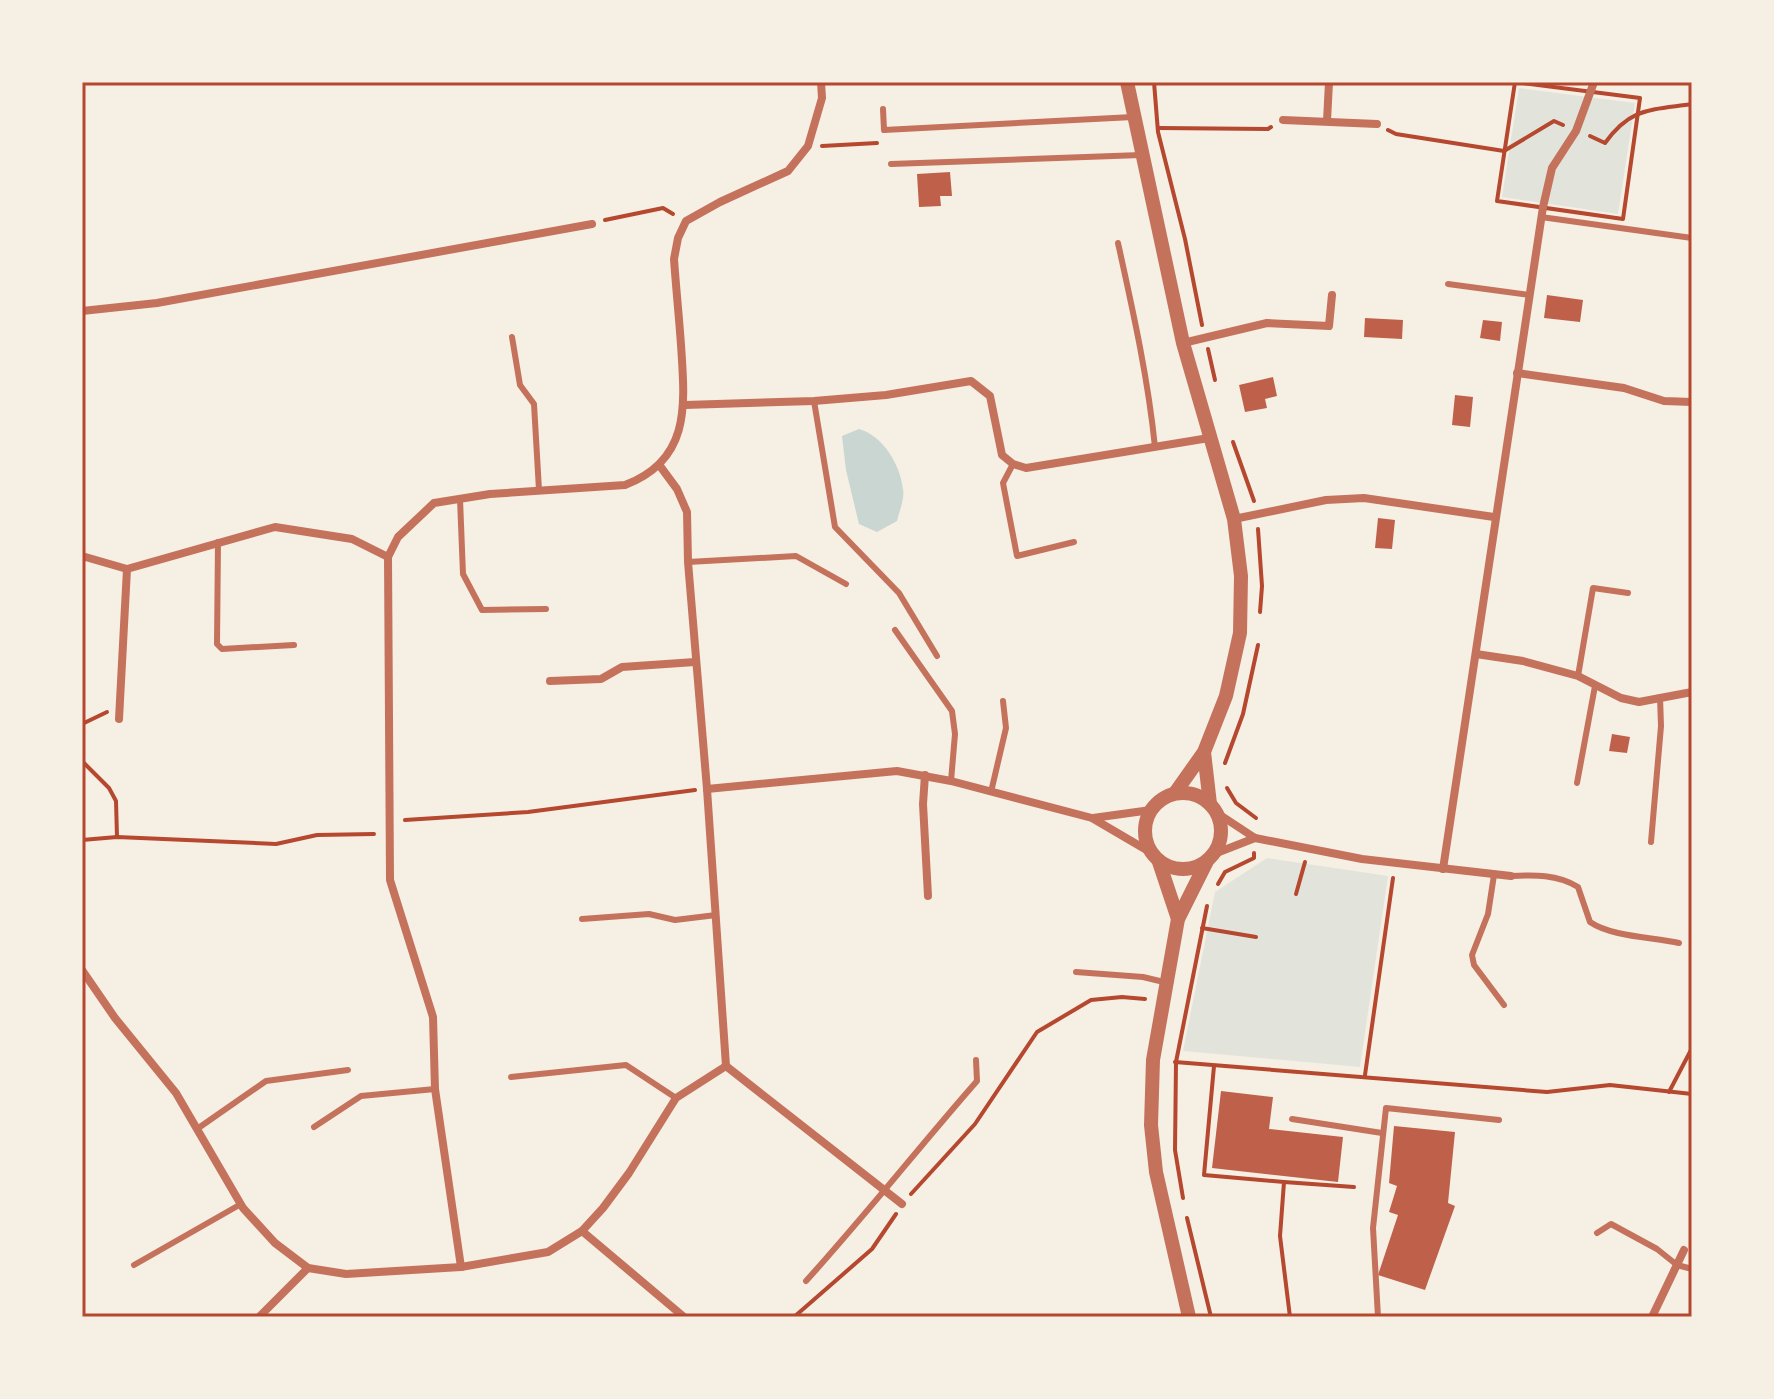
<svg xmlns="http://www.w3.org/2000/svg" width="1774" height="1399" font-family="'Fira Sans Condensed',sans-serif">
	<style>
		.green { fill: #e2e4dc }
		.water { fill: #c9d6d2 }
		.building { fill: #bf614a }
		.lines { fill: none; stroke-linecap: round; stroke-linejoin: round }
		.path { stroke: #b5482f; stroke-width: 4 }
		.service { stroke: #c5725c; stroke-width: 6 }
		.minor { stroke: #c5725c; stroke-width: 8 }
		.tertiary { stroke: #c5725c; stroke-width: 14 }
		.neatline { fill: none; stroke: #b5482f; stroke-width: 3 }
	</style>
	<rect width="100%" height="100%" fill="#f6efe4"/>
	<g class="green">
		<path d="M1519 88 1635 103 1618 214 1502 197Z"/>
		<path d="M1267 858 1388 876 1360 1067 1183 1051 1215 892Z"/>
	</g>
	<path class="water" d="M859 429C883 436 900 464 903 489 905 498 899 512 897 521L877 532 859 524 846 470 842 436Z"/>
	<g class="building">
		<path d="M950 172 952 196H940L941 206 919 207 917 174Z"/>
		<path d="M1547 295 1583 300 1580 322 1544 318Z"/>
		<path d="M1365 318 1403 320 1402 339 1364 337Z"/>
		<path d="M1483 320 1502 322 1500 341 1480 338Z"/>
		<path d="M1273 377 1277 396 1265 399 1267 408 1245 412 1239 385Z"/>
		<path d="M1455 395 1473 397 1470 427 1452 425Z"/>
		<path d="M1378 518 1395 520 1392 549 1375 548Z"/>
		<path d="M1612 734 1630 737 1627 753 1609 751Z"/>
		<path d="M1221 1091 1273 1097 1269 1129 1343 1137 1338 1182 1212 1168Z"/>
		<path d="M1394 1126 1455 1132 1448 1203 1455 1206 1425 1290 1378 1275 1398 1215 1389 1212 1397 1186 1389 1183Z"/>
	</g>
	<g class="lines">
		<g class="path">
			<path d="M1154 82 1158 132 1185 239 1202 325"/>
			<path d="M1515 82 1640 98 1623 219 1497 201Z"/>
			<path d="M1158 128 1268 129 1271 127"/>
			<path d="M1388 130 1396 134 1504 151 1554 121 1563 125"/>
			<path d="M1590 136 1605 143C1631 107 1651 110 1692 104"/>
			<path d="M822 146 877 143"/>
			<path d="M605 220 663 208 673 214"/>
			<path d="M1208 349 1215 380"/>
			<path d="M1233 442 1254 501"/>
			<path d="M1258 529 1262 586 1260 612"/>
			<path d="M82 724 107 712"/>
			<path d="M82 761 109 788 116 801 117 837"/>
			<path d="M1225 763 1243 714 1258 645"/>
			<path d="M1227 788 1236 803 1256 818"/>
			<path d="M405 820 528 812 695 790"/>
			<path d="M82 840 117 837 276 844 317 835 374 834"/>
			<path d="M1218 884 1225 872 1254 858V853"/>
			<path d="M1296 894 1305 862"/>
			<path d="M1202 928 1256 937"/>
			<path d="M1175 1062 1547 1092 1610 1085 1692 1094"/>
			<path d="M1214 1066 1204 1175 1284 1182 1280 1236 1290 1317"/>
			<path d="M1365 1075 1393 878"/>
			<path d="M1669 1092 1692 1048"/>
			<path d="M1284 1182 1354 1187"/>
			<path d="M911 1194 975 1124 1037 1032 1091 1000 1122 997 1145 999"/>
			<path d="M1183 1198 1175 1150 1176 1062 1207 906"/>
			<path d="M1187 1218 1211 1317"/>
			<path d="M794 1317 872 1249 896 1214"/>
		</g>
		<g class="service">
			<path d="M883 109 884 130 1133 117"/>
			<path d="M891 164 1141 155"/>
			<path d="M1541 217 1692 238"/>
			<path d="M1118 243C1133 311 1148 378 1155 447"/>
			<path d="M1448 284 1529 295"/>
			<path d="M512 337 520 385 534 404 539 490"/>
			<path d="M814 401 835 527 899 593 937 656"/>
			<path d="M1013 464 1003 483 1017 556 1074 542"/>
			<path d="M460 499 463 574 482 610 546 609"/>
			<path d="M218 542 217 644 222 649 294 645"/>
			<path d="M688 562 796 556 846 584"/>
			<path d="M895 630 952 711 955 734 951 781"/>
			<path d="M1578 676 1593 588 1628 593"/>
			<path d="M1577 783 1595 686"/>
			<path d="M991 792 1006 728 1003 701"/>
			<path d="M1651 842 1661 726 1660 697"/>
			<path d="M1494 875 1488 914 1472 955 1474 965 1504 1005"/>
			<path d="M1511 876C1534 875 1557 874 1578 887L1590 922C1612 937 1653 937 1679 943"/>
			<path d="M582 919 649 914 675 920 716 915"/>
			<path d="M1076 972 1143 977 1168 983"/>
			<path d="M511 1077 626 1065 676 1098"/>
			<path d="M1292 1119 1382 1133"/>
			<path d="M314 1127 361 1096 435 1089"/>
			<path d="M197 1129 266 1081 348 1070"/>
			<path d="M1597 1233 1611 1224 1657 1249 1677 1265 1692 1269"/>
			<path d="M134 1265 241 1204"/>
			<path d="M806 1281C865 1216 919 1147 977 1081L976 1060"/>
			<path d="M1378 1317 1373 1228 1386 1108 1499 1120"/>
		</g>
		<g class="minor">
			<path d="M1283 120 1377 124"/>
			<path d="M1327 121 1329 82"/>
			<path d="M82 311 157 303 592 224"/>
			<path d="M1183 343 1267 323 1329 326 1332 295"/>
			<path d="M1517 373 1624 388 1664 401 1692 402"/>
			<path d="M685 405 814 401 886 395 971 381 990 396 1002 455 1013 464 1026 468 1209 438"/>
			<path d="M660 466 677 489 687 512 688 562 707 789 726 1066"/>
			<path d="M1234 519 1326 500 1364 498 1494 517"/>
			<path d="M82 556 127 569 275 527 352 539 388 557"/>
			<path d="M1476 654 1523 661 1578 676 1621 698 1639 702 1692 692"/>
			<path d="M550 681 601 679 622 667 695 662"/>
			<path d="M119 719 127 569"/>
			<path d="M925 775 923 804 928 896"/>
			<path d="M707 789 897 771 951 781 1092 818 1150 852"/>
			<path d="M1217 813 1255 838 1362 859 1511 876"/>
			<path d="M1093 818 1151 810"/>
			<path d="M1214 854 1255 838"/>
			<path d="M1443 869 1543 207 1552 168 1576 131 1594 82"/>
			<path d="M82 970 115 1018 176 1093 243 1208 275 1243 308 1268 346 1274 461 1267 548 1252 582 1231 603 1208 629 1173 676 1098 726 1066"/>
			<path d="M726 1066 902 1204"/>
			<path d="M582 1231 684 1317"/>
			<path d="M461 1267 435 1089 433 1017 390 880 388 557 398 537 434 503 490 494 625 485C691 460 685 405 681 345 679 316 676 288 674 259L678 238 686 221 720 202 788 171 808 146 822 98 821 82"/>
			<path d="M259 1317 308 1268"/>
			<path d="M1652 1317 1684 1250"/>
		</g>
		<g class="tertiary">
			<path d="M1127 82 1183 343 1234 519 1241 576 1240 633 1226 696 1204 752 1175 793"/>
			<path d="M1204 752 1210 804"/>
			<circle cx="1183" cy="831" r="38"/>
			<path d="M1159 862 1178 919"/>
			<path d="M1189 1317 1156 1172 1151 1125 1153 1060 1178 919 1207 861"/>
		</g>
	</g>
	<rect width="1774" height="1399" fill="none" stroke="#f6efe4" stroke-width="168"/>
	<rect x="84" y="84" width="1606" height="1231" class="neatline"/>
</svg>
